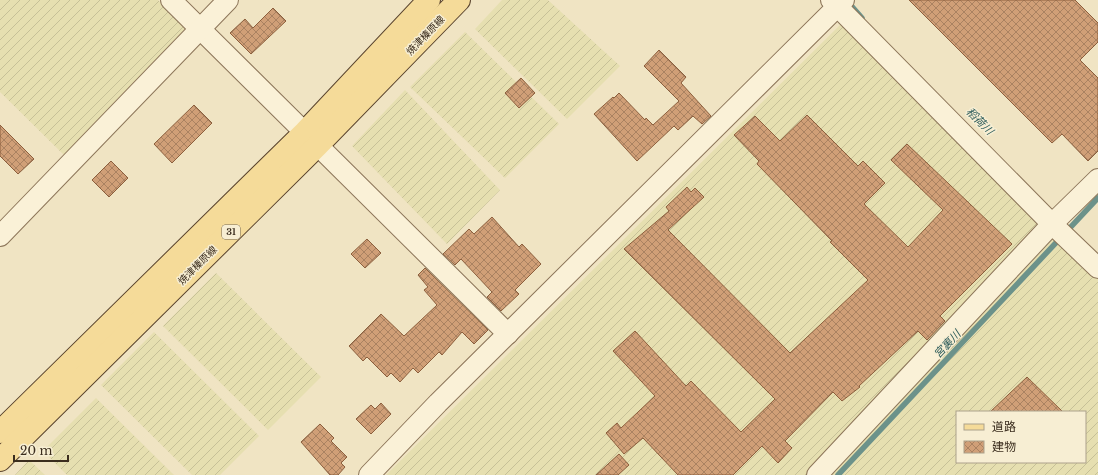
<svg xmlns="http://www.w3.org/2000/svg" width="1098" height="475" font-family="'Libre Baskerville','Noto Sans JP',serif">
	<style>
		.farmland { fill: url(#farmland-furrows); fill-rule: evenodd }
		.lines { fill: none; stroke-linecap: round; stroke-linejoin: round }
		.stream { stroke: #6c928a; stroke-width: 5.5 }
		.building { fill: url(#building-cross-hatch); stroke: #8c5f3d }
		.minor-casing { stroke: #8c7559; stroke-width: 22 }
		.major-casing { stroke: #59432d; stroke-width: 24 }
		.minor { stroke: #faf1d7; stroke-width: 20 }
		.major { stroke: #f5db99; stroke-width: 22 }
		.labels { text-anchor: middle; stroke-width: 3; stroke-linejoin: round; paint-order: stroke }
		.shield { fill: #f7eed3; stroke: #736754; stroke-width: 1 }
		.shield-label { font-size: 9px; font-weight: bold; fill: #3b2d1e }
		.street-label { font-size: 10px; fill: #3b2d1e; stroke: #f7eed3 }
		.water-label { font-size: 11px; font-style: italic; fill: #2c5b5a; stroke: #f7eed3 }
	</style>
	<defs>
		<pattern id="farmland-furrows" width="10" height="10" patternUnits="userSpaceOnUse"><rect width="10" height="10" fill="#e6dfb0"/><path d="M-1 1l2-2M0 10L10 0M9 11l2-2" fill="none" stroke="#c6c097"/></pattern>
		<pattern id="building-cross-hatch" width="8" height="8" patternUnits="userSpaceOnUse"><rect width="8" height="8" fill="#d09f77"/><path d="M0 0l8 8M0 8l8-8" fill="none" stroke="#aa8261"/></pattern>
	</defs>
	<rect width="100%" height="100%" fill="#f0e4c3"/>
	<g class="farmland">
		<path d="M0 0H158L186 28 64 155 0 92Z"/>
		<path d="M502 0H548L620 66 567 119 475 29Z"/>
		<path d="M841 24 1098 279V475H386ZM957 412H1085V462H957Z"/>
		<path d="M465 32 559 124 505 178 410 87Z"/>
		<path d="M405 90 500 190 447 244 352 146Z"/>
		<path d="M216 273 321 377 268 430 163 326Z"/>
		<path d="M154 332 259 436 220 475H192L101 385Z"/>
		<path d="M96 398 174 475H67L43 451Z"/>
		<path d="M29 460 45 475H15Z"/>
	</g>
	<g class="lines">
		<g class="stream">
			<path d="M848 2 862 18"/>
			<path d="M838 475 1098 198"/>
		</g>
	</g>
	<g class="building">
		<path d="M909 0H1075L1098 23V42L1080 60 1098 78V151L1088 161 1062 134 1052 143Z"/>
		<path d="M273 8 286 21 251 54 230 33 245 19 253 28Z"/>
		<path d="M659 50 686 77 681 83 711 116 702 124 693 116 678 130 674 126 637 161 594 114 613 97 614 98 619 93 645 120 646 118 653 125 679 101 644 66Z"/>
		<path d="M521 78 535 93 519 108 505 93Z"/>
		<path d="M194 105 212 123 172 163 154 144Z"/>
		<path d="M807 115 858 166 863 161 885 183 864 204 908 247 943 210 891 160 907 144 1012 244 940 316 945 321 927 340 918 331 859 386 860 387 842 401 833 392 785 441 792 448 778 463 762 446 733 475H678L643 438 624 454 606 433 617 423 621 428 655 396 613 351 635 331 686 386 691 381 741 432 775 399 624 249 669 211 666 207 687 187 691 192 695 188 704 197 668 230 790 353 868 280 830 242 832 241 757 164 759 161 734 135 755 116 780 141Z"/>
		<path d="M0 125 34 159 18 174 0 156Z"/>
		<path d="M111 161 128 178 109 197 92 180Z"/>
		<path d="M492 217 519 247 522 244 541 264 515 290 519 294 501 311 487 297 492 292 461 259 455 265 443 254 469 229 474 234Z"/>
		<path d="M367 239 381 253 365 268 351 254Z"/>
		<path d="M425 268 488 330 474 344 462 332 442 355 439 352 418 373 413 368 400 382 391 373 387 377 367 357 363 361 349 346 381 314 404 336 437 305 424 290 428 287 418 275Z"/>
		<path d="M1027 377 1063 412H990Z"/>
		<path d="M381 403 391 414 371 434 356 419 371 405 375 409Z"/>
		<path d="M320 424 334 438 331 441 347 457 341 463 345 467 338 475H330L301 442Z"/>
		<path d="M619 454 629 465 618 475H596Z"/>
	</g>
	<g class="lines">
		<defs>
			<g id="minor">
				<path d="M171 0 508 334"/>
				<path d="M831 0 1052 224 1098 268"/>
				<path d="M0 236 228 0"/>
				<path d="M369 475 438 403 844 0"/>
				<path d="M817 475 1052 224 1098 179"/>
			</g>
			<g id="major">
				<path d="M0 432 305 132 429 0"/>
				<path d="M0 460 318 145 459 0"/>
			</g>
		</defs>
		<use href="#minor" class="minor-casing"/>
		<use href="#major" class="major-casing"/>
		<use href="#minor" class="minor"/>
		<use href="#major" class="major"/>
	</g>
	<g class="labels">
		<rect class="shield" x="222" y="225" width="18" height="14" rx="3"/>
		<g class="shield-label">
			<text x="231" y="235">31</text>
		</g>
		<g class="street-label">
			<text transform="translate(425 35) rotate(-46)" y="4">焼津榛原線</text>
			<text transform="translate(197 265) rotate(-45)" y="4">焼津榛原線</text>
		</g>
		<g class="water-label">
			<text transform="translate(980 121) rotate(45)" y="4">稻荷川</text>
			<text transform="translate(947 344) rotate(-47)" y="4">宮裏川</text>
		</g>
	</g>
	<rect x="956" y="411" width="130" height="52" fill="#f7eed3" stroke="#aca18b"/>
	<rect x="964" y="424" width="20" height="6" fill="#f5db99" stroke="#aca18b"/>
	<text x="992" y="431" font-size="12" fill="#3b2d1e">道路</text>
	<rect x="964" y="441" width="20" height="12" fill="url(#building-cross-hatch)" stroke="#aca18b"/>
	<text x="992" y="451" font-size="12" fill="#3b2d1e">建物</text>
	<path d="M14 455v6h54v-6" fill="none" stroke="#3b2d1e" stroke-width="2"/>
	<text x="20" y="455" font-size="12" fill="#3b2d1e" stroke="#f7eed3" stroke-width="3" paint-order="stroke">20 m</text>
</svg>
